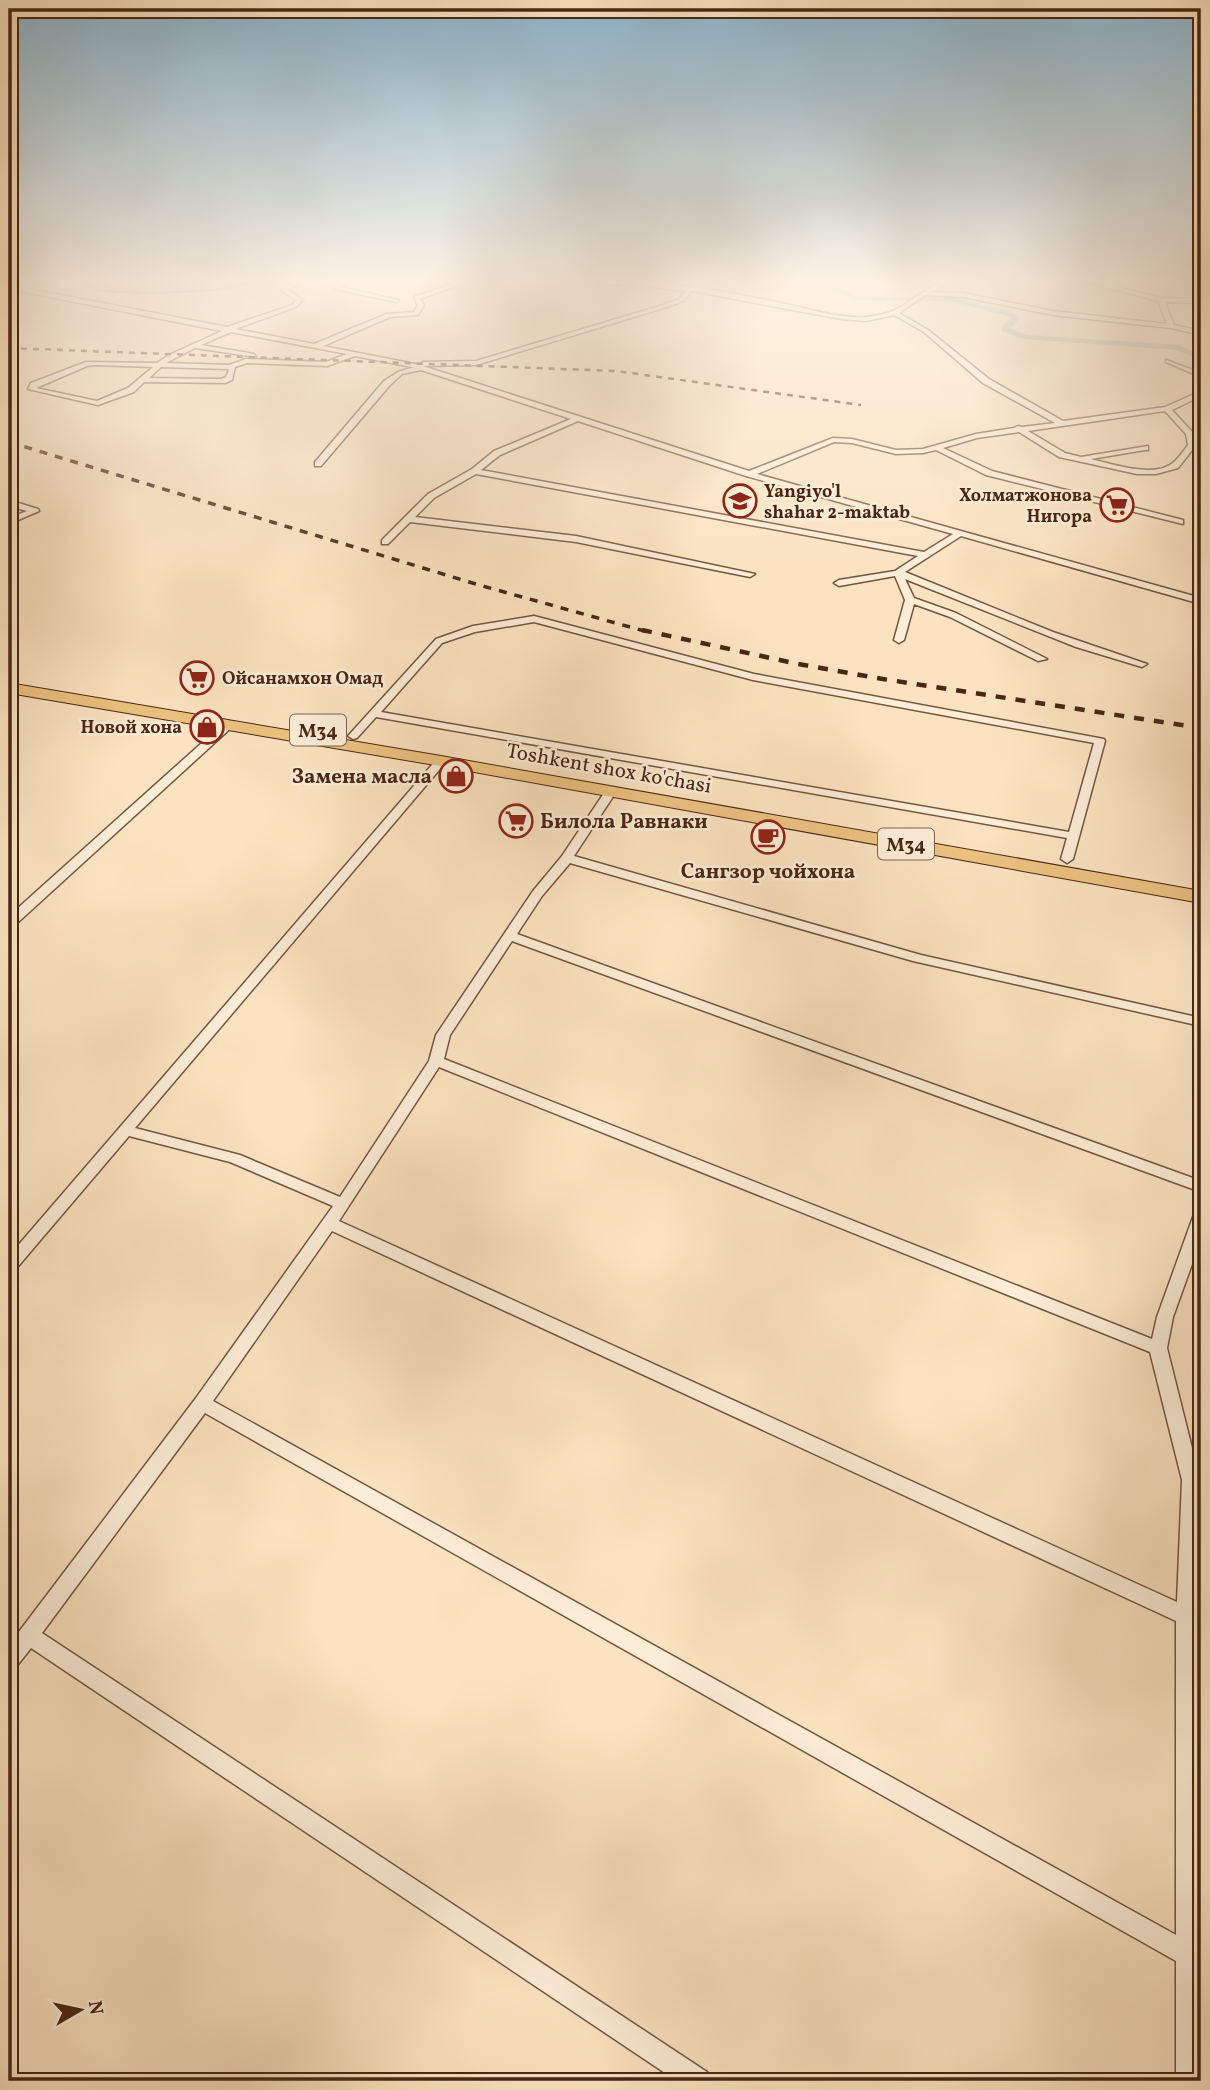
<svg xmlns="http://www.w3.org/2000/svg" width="1210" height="2090" font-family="Vollkorn,serif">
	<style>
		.green { fill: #bdc494; stroke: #837554; stroke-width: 2 }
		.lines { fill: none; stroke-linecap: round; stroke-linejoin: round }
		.canal { fill: #9fbeb2; fill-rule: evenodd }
		.street-casing { stroke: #76553f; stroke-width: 3 }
		.primary-casing { stroke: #492614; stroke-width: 2 }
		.street { fill: #fcedd7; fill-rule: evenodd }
		.primary { fill: #eec280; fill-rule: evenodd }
		.rail-far2 { stroke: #492614; stroke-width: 2.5; stroke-dasharray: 6 6; stroke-linecap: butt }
		.rail-far1 { stroke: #492614; stroke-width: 3.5; stroke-dasharray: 8 8; stroke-linecap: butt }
		.rail { stroke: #492614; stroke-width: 4.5; stroke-dasharray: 10 10; stroke-linecap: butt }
		.labels { text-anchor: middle; stroke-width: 5; stroke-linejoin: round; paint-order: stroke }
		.far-poi-label { font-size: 18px; font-weight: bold; fill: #492614; stroke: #fcedd7; text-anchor: start }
		.shield { fill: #fcedd7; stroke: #7f624e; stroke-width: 2 }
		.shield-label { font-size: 19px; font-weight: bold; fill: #492614 }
		.street-label { font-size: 21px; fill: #492614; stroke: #fcedd7 }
		.poi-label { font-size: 21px; font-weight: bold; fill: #492614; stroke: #fcedd7; text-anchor: end }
	</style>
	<rect width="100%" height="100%" fill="#fbe3c1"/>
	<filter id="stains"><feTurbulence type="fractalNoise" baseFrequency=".00286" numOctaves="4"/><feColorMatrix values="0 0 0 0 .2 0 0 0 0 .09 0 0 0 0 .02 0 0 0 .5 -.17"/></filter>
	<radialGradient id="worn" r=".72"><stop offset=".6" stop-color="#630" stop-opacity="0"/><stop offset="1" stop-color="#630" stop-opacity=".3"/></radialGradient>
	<path class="green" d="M93 280H259C240 293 105 298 85 286Z"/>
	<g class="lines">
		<g class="canal">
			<path d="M683 280 729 283 763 280 729 287Z"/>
			<path d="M815 280H825L855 296 950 297 1010 311 1020 318 1010 328 1026 335 1179 345 1201 355V361L1177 350 1025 339 1001 331V327L1011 318 1004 315 950 301 854 300Z"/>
		</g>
		<defs>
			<g id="street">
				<path d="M297 280H305L288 290 303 300 296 307 235 329 314 344 387 314 414 312 418 305 414 297 464 280H473L420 299 424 305 418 315 390 317 323 346 420 365 423 362 476 361 663 305 679 299 686 291 636 285H609L611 282C668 280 726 292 782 303 809 309 840 319 867 317 875 316 886 314 893 311 914 302 930 280 955 280L931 292 963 293 1053 311 1167 324 1158 301 1079 280H1089L1161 298 1201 299V303L1165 302 1174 325 1201 331V335L1171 328 1053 315 963 297 925 295 899 313 928 330 989 379 1063 421 1165 407 1201 391V396L1172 410 1194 434 1196 445 1178 468 1156 474H1137L1059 457 1019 432 977 438 943 448 992 471 1183 520V524L986 475 936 450 923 453 896 454 852 443 834 442 757 474 1201 598V604L961 536 905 572 1053 632 1147 664 1142 667 1076 647 905 579 914 598 956 613 1047 659 1038 661 950 617 914 604 904 640 899 643 894 640 905 600 895 576 839 586 834 583 839 580 895 571 918 556 476 474 434 498 415 517 576 536 755 574 750 577 576 542 410 522 388 544H382V540L428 494 472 469 494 451 571 419 421 370 402 374 390 385 321 466H315V462L384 381 398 372 414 367H412L355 356 327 366 247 363 235 367 232 380 225 383 144 382 134 392 98 405 28 389 31 383 86 362 157 363 169 355 222 331 9 289V285L227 327 292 305 296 300 281 290ZM692 291 841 319 866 321 894 315 924 332 983 383 1055 423 1022 427 1018 426 1014 428 976 434 923 449 896 450 852 439 833 438 749 471 423 366 476 365 667 307 683 301ZM231 332 347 354 326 362 246 359 229 365 166 363 195 348 256 357 254 354 201 345ZM96 365 153 367 128 388 97 401 36 388 87 366ZM161 367 228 369 229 370 226 377 221 379 149 378ZM1165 411 1186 434 1188 445C1184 450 1179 458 1174 462 1155 479 1113 464 1091 459L1145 450H1148V446L1081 457 1065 453 1028 431ZM578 421 746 476 953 534 924 552 481 470 500 455Z"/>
				<path d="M347 280H356L340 287 399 300 396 302 335 289V284Z"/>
				<path d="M1166 360 1201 373V377L1166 362Z"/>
				<path d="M9 500 38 509 39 511 9 524V518L27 511 9 506Z"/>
				<path d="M534 616 754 674 1104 739 1105 741 1073 859 1067 863 1061 859 1067 838 376 717 357 738 353 739 348 736 436 639 473 626ZM534 622 753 680 1094 743 1069 832 381 712 442 643 475 632Z"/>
				<path d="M228 722 232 723V727L14 926 9 927V916L224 723Z"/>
				<path d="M441 758 445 759V763L135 1128 240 1155 340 1197 429 1061 436 1035 533 891 562 856 606 790 610 789 616 792 574 856 921 955 1201 1018V1026L913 961 570 863 542 896 517 934 1201 1181V1192L512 941 450 1035 444 1059 1152 1339 1157 1317 1193 1217 1195 1213 1201 1212V1239L1173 1317 1167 1348 1200 1480 1196 1616 1197 1758 1201 1762V1785L1198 1784 1200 2081H1176V1961L205 1413 42 1633 707 2072 710 2081H677L31 1648 16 1667 9 1670V1645L196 1398 333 1206 230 1162 129 1136 15 1270 9 1272V1256L437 759ZM439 1067 1150 1352 1182 1480 1177 1602 339 1221ZM332 1231 1176 1621V1935L213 1401Z"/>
			</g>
			<path id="primary" d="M9 683 441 756 1201 891V903L441 766 9 693Z"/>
		</defs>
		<use href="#street" class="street-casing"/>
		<use href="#primary" class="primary-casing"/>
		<use href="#street" class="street"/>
		<use href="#primary" class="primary"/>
		<path class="rail-far2" d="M9 348 616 371 861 405"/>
		<path class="rail-far1" d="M9 442 479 585 648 632"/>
		<path class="rail" d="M642 630 798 664 883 679 1201 728"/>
	</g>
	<linearGradient id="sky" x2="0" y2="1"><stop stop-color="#8bb8d2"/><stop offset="0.49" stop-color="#fdf2e3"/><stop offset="1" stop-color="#fdf2e3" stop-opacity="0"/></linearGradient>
	<rect width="1210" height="573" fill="url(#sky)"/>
	<defs>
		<symbol id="school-ring" viewBox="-11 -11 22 22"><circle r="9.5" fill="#fcedd7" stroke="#8f2418" stroke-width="1.5"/><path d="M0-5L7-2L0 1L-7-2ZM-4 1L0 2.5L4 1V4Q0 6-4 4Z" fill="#8f2418"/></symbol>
		<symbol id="supermarket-ring" viewBox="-11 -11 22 22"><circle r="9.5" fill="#fcedd7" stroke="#8f2418" stroke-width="1.5"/><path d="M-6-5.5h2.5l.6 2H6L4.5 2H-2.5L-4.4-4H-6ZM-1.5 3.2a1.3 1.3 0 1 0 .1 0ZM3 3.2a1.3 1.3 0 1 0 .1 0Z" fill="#8f2418"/></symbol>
		<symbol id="shop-ring" viewBox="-11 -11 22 22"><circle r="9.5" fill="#fcedd7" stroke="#8f2418" stroke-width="1.5"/><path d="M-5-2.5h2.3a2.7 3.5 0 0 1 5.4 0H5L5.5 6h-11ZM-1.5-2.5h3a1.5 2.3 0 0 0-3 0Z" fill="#8f2418"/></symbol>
		<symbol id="cafe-ring" viewBox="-11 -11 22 22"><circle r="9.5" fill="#fcedd7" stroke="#8f2418" stroke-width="1.5"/><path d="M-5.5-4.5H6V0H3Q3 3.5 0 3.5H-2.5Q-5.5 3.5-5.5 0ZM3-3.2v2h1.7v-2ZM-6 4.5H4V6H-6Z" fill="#8f2418"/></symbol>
	</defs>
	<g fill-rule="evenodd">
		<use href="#school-ring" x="721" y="482" width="38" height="38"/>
		<use href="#supermarket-ring" x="1098" y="486" width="38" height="38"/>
		<use href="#supermarket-ring" x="178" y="659" width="38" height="38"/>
		<use href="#shop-ring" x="188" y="708" width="38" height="38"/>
		<use href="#shop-ring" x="437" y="757" width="38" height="38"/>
		<use href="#supermarket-ring" x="497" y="802" width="38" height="38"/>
		<use href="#cafe-ring" x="749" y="818" width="38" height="38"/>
	</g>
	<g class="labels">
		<g class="far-poi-label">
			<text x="764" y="497">Yangiyo'l<tspan x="764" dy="21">shahar 2-maktab</tspan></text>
			<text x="1092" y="501" text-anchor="end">Холматжонова<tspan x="1092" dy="21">Нигора</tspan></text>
			<text x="222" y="684">Ойсанамхон Омад</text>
			<text x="182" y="733" text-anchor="end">Новой хона</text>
		</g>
		<g class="shield">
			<rect x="290" y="714.5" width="56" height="31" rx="5"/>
			<rect x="878" y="828.5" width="56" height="31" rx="5"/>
		</g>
		<g class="shield-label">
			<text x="318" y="737">M34</text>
			<text x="906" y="851">M34</text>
		</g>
		<g class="street-label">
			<text transform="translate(609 768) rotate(10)" y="7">Toshkent shox ko'chasi</text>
		</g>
		<g class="poi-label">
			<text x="432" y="783">Замена масла</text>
			<text x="540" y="828" text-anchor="start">Билола Равнаки</text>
			<text x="768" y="878" text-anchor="middle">Сангзор чойхона</text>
		</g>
	</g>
	<rect width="1210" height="2090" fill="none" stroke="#fbe3c1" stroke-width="35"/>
	<rect x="10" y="10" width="1189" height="2069" fill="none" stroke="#492614" stroke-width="3.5"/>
	<rect x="18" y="18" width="1175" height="2055" fill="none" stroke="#492614" stroke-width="2"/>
	<g transform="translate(80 2010) rotate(81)" stroke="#fcedd7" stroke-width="5" paint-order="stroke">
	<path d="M0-5L12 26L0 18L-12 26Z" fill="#492614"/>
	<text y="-10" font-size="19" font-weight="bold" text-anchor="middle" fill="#492614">N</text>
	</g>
	<rect width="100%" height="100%" filter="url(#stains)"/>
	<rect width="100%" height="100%" fill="url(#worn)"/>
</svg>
